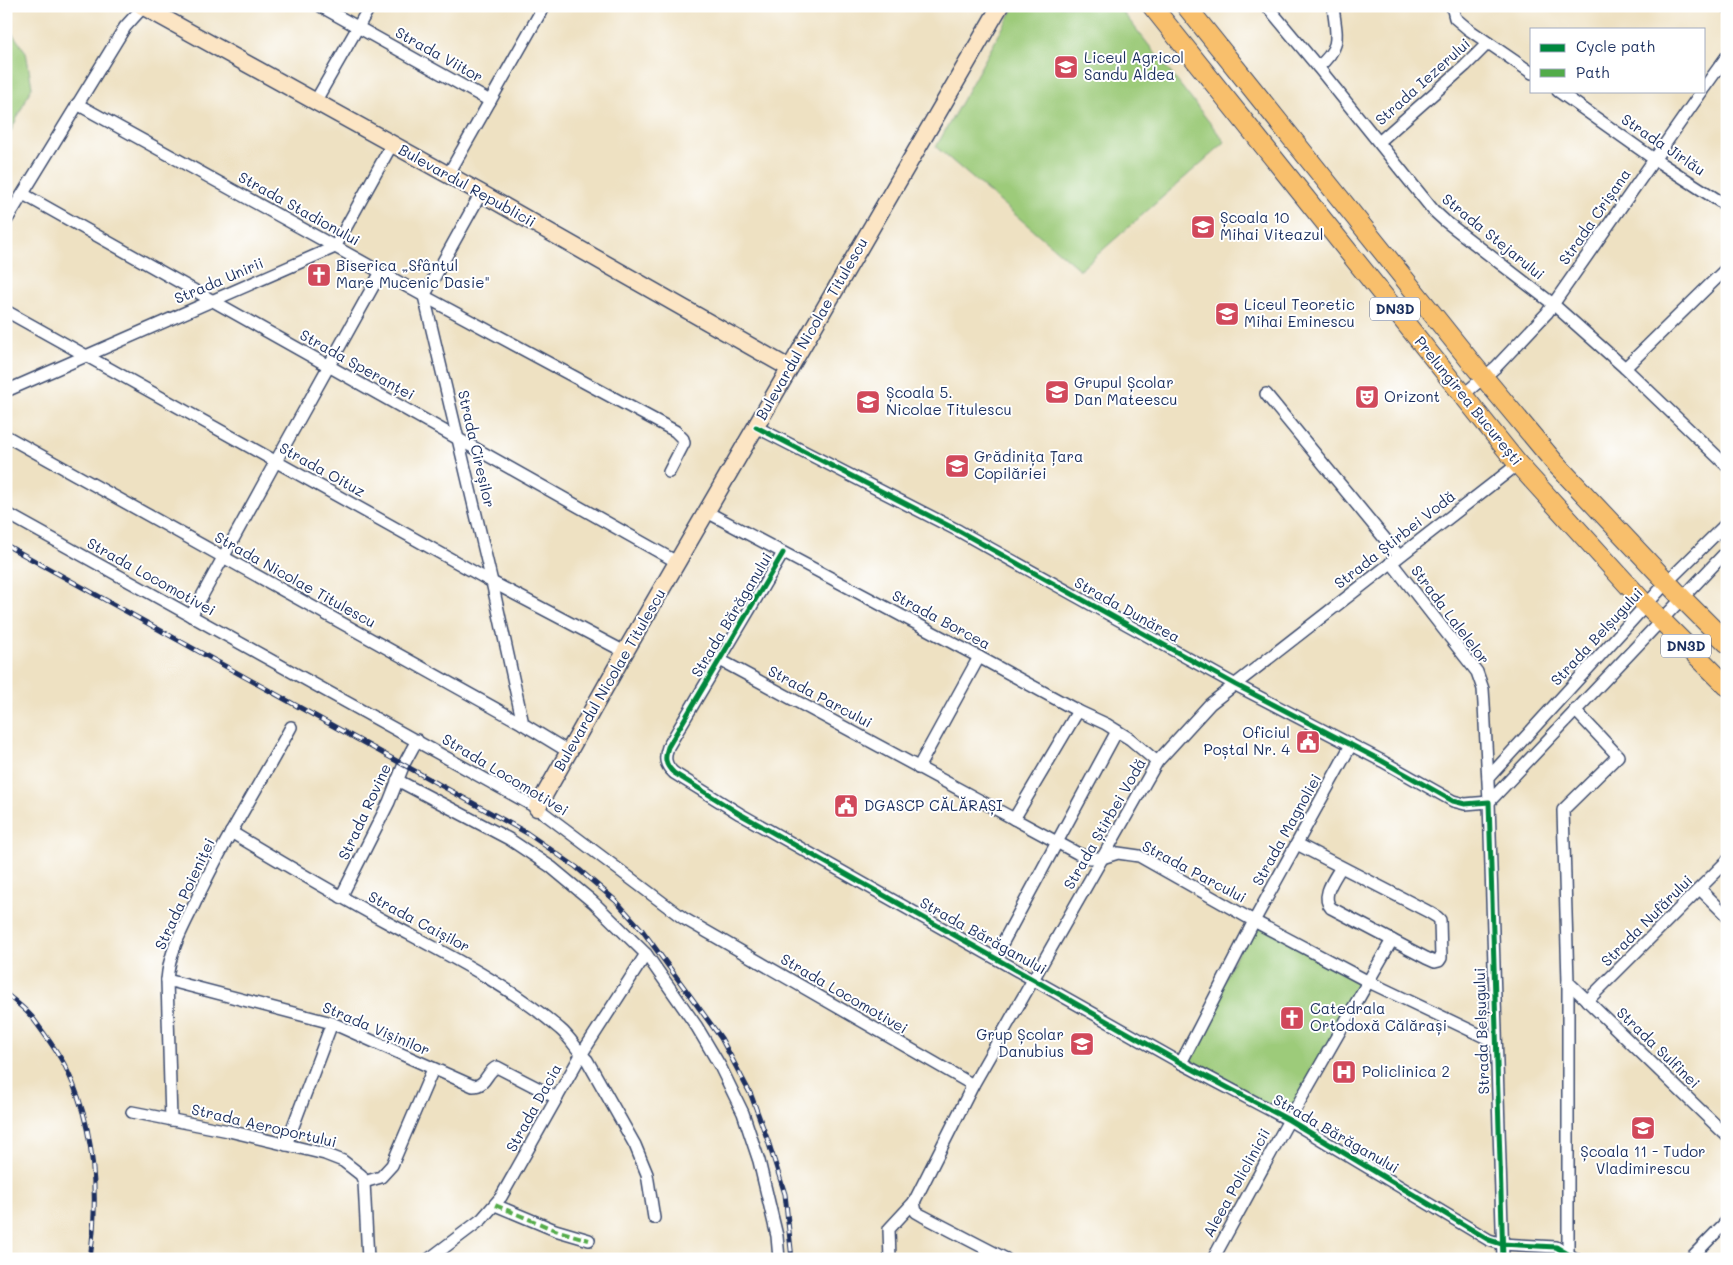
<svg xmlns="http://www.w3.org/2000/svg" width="1733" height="1265" font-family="Mali,sans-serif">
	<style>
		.green { fill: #9dcb7a; stroke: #5c7d6c }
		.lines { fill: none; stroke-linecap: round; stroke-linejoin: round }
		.minor-casing { stroke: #3b4a6d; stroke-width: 14 }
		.secondary-casing { stroke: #3b4a6d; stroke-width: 19 }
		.primary-casing { stroke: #3b4a6d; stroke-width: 21 }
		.minor { stroke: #fff; stroke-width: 11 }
		.secondary { stroke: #fce5c4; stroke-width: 16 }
		.primary { stroke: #f8bf6c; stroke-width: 19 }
		.rail-casing { stroke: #1b2f5e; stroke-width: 5 }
		.rail { stroke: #fff; stroke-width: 3; stroke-dasharray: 9; stroke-linecap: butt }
		.quiet { stroke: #52ab49; stroke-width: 4; stroke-dasharray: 8 4; stroke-linecap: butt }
		.cycleway-casing { stroke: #fff; stroke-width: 8 }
		.cycleway { stroke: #00873e; stroke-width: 5 }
		.labels { text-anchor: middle; stroke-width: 4; stroke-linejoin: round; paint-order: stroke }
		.shield { fill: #fff; stroke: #5f6d8e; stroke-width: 1 }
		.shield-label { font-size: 14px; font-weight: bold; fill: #1b2f5e }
		.street-label { font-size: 15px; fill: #1b2f5e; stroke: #fff }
		.poi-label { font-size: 15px; fill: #1b2f5e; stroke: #fff; text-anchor: start }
	</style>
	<rect width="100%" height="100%" fill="#fff"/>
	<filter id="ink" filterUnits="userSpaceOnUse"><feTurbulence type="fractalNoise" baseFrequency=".02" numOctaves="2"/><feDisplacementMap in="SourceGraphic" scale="10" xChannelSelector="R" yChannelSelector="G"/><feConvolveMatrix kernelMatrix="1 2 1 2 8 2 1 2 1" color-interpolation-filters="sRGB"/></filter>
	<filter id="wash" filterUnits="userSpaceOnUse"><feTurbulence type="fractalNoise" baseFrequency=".0096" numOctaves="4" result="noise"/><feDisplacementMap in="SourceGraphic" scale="20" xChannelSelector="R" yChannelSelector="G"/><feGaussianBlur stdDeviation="1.12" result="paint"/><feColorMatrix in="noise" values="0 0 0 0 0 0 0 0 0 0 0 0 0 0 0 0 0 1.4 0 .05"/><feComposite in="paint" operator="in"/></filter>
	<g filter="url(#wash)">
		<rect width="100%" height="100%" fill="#eee1c2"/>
		<g class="green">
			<path d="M1015 6H1118L1225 142 1080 270 936 147Z"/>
			<path d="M6 25 26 52 32 87 6 141Z"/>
			<path d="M1254 921 1369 982 1289 1120 1181 1063Z"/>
		</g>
	</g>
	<g filter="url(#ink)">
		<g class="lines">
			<defs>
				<g id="minor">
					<path d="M320 6 490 101"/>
					<path d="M1267 6 1318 67 1433 210 1445 221 1553 304 1625 368 1727 466"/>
					<path d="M1452 6 1455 18 1468 29 1532 73"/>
					<path d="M1726 6 1727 7"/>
					<path d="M1318 67C1343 46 1336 36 1333 6"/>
					<path d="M1704 88 1727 56"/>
					<path d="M1558 91 1654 159 1727 206"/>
					<path d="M315 102 370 6"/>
					<path d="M77 104 424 296 675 431 683 439 684 443 669 472"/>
					<path d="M1379 142 1465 66 1488 43"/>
					<path d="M448 175 544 6"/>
					<path d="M481 193 424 296 492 582 523 724"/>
					<path d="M23 194C240 318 459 439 677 562"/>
					<path d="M6 221 125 27 144 6"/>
					<path d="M6 311 492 582 625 652"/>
					<path d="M1625 368 1727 268"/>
					<path d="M6 391 335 247 392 144"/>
					<path d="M1266 394 1399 556"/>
					<path d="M1463 395 1496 367 1547 313 1702 91"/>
					<path d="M756 427 959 531 1236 685 1382 761 1453 801 1465 804 1489 802 1503 1259"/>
					<path d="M6 436 523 724 569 752"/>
					<path d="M707 512 979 657 1078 711 1106 724 1130 739 1157 762"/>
					<path d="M6 513 537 808 683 918 973 1085"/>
					<path d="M783 553 668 747C664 758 665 765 674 773L740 814 1181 1063 1289 1120 1489 1240 1502 1244 1556 1247 1576 1259"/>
					<path d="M1391 562 1477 672 1483 689 1484 704 1489 802 1727 551"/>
					<path d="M191 616 276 461 381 272"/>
					<path d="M720 660 1077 853 1090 858H1102L1118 853 1139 856 1254 921 1369 982 1495 1042"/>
					<path d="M918 768 979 657"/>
					<path d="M1488 778 1667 582 1727 523"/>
					<path d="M397 780 509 839 551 867 593 902 646 954 697 1027 720 1066 743 1113 759 1161 777 1236 779 1259"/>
					<path d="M1014 819 1078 711"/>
					<path d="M231 832C284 864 337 895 392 925 450 956 510 986 560 1029 571 1038 577 1051 587 1060L635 1145 647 1174 654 1218"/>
					<path d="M1297 844 1427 911 1437 917 1440 920 1441 958 1439 961 1435 962 1426 958 1331 908C1320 896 1335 878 1341 867"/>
					<path d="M1700 889 1727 916"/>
					<path d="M341 897 389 802 404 764 417 740"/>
					<path d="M995 957 1117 731"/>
					<path d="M167 980 332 1023 473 1086C487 1086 486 1071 497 1067L557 1098"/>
					<path d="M1568 982 1727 1136"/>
					<path d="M1587 1001 1727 861"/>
					<path d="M1181 1063 1254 921 1351 745"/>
					<path d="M132 1112 229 1131 325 1154 343 1161 361 1175 364 1182 368 1259"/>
					<path d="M171 1120 167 980C169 953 182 929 194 905 222 843 259 786 291 727"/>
					<path d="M286 1145 332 1023"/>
					<path d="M364 1182 381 1177 392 1165 433 1069"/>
					<path d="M914 1202 916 1212 923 1216 1006 1259"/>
					<path d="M495 1205 555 1230 589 1240"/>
					<path d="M1568 1253V982L1563 810 1618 756 1575 710"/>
					<path d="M429 1259 482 1219 501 1197 581 1055 646 954"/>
					<path d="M890 1259 889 1229 914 1202 973 1085 1157 762 1210 704 1518 464"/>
					<path d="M1213 1259 1289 1120 1392 940"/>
					<path d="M1690 1259 1727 1221"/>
				</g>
				<g id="secondary">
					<path d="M142 6 481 193 789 368"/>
					<path d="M537 808 625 652 1000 6"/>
				</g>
				<g id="primary">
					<path d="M1152 6 1518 464 1646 605 1727 686"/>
					<path d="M1186 6 1471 362 1555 463 1682 598 1727 643"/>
				</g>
			</defs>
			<use href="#minor" class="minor-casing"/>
			<use href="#secondary" class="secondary-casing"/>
			<use href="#primary" class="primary-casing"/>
			<use href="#minor" class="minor"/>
			<use href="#secondary" class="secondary"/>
			<use href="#primary" class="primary"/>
			<defs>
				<g id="rail">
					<path d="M6 545 527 833 576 867 616 901 642 930 721 1038 751 1095 768 1141 785 1194 792 1259"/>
					<path d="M6 994C15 1001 25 1009 32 1017 42 1031 59 1053 66 1068 95 1127 99 1194 90 1259"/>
				</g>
			</defs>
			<use href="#rail" class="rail-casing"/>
			<use href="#rail" class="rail"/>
			<path class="quiet" d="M495 1205 555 1230 589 1240"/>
			<defs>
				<g id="cycleway">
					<path d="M756 427 959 531 1236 685 1382 761 1453 801 1465 804 1489 802 1503 1259"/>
					<path d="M783 553 668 747C664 758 665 765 674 773L740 814 1181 1063 1289 1120 1489 1240 1502 1244 1556 1247 1576 1259"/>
				</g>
			</defs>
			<use href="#cycleway" class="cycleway-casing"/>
			<use href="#cycleway" class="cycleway"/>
		</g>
	</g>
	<defs>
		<symbol id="school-square" viewBox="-11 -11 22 22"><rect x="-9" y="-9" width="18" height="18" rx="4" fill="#d1495b" stroke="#fff"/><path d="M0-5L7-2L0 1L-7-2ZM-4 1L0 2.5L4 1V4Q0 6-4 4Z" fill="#fff"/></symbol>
		<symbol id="church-square" viewBox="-11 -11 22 22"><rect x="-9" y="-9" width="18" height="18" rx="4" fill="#d1495b" stroke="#fff"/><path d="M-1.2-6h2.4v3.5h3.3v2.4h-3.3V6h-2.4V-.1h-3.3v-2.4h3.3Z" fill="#fff"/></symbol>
		<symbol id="theatre-square" viewBox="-11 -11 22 22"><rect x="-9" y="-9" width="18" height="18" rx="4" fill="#d1495b" stroke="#fff"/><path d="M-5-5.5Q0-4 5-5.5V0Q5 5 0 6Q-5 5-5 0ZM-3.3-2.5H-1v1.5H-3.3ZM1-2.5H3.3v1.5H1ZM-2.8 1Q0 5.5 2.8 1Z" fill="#fff"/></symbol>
		<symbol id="civic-square" viewBox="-11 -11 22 22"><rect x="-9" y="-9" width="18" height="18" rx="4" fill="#d1495b" stroke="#fff"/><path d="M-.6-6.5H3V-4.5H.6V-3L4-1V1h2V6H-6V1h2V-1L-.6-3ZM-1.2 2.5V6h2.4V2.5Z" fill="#fff"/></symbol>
		<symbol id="hospital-square" viewBox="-11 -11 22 22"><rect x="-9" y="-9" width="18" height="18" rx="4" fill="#d1495b" stroke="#fff"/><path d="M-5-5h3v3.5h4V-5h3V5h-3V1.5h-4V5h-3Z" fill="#fff"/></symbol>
	</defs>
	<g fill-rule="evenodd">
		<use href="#school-square" x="1052" y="53" width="28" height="28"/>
		<use href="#school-square" x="1189" y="213" width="28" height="28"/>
		<use href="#church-square" x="305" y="261" width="28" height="28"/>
		<use href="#school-square" x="1213" y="300" width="28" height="28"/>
		<use href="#school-square" x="1043" y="378" width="28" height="28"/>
		<use href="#theatre-square" x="1353" y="383" width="28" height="28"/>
		<use href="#school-square" x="854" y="388" width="28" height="28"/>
		<use href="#school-square" x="943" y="452" width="28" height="28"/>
		<use href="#civic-square" x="1294" y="728" width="28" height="28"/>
		<use href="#civic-square" x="832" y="792" width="28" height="28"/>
		<use href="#church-square" x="1278" y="1004" width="28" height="28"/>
		<use href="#school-square" x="1068" y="1030" width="28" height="28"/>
		<use href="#hospital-square" x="1330" y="1058" width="28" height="28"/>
		<use href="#school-square" x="1629" y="1114" width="28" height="28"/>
	</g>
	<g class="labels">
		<g class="shield">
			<rect x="1370" y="297.5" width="50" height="23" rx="4"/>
			<rect x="1661" y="634.5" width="50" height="23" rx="4"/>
		</g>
		<g class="shield-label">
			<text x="1395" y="314">DN3D</text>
			<text x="1686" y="651">DN3D</text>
		</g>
		<g class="street-label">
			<text transform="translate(439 55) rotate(29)" y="5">Strada Viitor</text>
			<text transform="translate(1423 82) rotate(-42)" y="5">Strada Iezerului</text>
			<text transform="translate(1663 145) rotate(34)" y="5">Strada Jirlău</text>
			<text transform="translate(467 186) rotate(29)" y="5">Bulevardul Republicii</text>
			<text transform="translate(299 209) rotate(29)" y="5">Strada Stadionului</text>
			<text transform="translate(1595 217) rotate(-55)" y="5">Strada Crișana</text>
			<text transform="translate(1493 237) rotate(39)" y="5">Strada Stejarului</text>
			<text transform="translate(219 281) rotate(-23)" y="5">Strada Unirii</text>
			<text transform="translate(812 329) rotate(-60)" y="5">Bulevardul Nicolae Titulescu</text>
			<text transform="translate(357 365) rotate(29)" y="5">Strada Speranței</text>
			<text transform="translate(1468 401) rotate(51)" y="5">Prelungirea București</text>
			<text transform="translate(476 449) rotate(77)" y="5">Strada Cireșilor</text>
			<text transform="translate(322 470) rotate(29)" y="5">Strada Oituz</text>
			<text transform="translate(1395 540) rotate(-38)" y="5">Strada Știrbei Vodă</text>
			<text transform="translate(151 577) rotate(29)" y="5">Strada Locomotivei</text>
			<text transform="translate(295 580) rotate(29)" y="5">Strada Nicolae Titulescu</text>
			<text transform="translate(1127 610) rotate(29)" y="5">Strada Dunărea</text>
			<text transform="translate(732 615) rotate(-59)" y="5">Strada Bărăganului</text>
			<text transform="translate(1450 615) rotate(53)" y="5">Strada Lalelelor</text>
			<text transform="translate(941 620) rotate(28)" y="5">Strada Borcea</text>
			<text transform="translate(1597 637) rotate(-47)" y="5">Strada Belșugului</text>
			<text transform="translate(610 680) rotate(-60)" y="5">Bulevardul Nicolae Titulescu</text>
			<text transform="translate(820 697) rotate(28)" y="5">Strada Parcului</text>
			<text transform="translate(505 775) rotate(31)" y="5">Strada Locomotivei</text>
			<text transform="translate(365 812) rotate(-65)" y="5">Strada Rovine</text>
			<text transform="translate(1105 824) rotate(-60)" y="5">Strada Știrbei Vodă</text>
			<text transform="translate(1287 830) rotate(-61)" y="5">Strada Magnoliei</text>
			<text transform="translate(1194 872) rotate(28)" y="5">Strada Parcului</text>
			<text transform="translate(185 894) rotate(-65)" y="5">Strada Poieniței</text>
			<text transform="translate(1647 921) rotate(-45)" y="5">Strada Nufărului</text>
			<text transform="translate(419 922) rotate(28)" y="5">Strada Caișilor</text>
			<text transform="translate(983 936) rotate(29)" y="5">Strada Bărăganului</text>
			<text transform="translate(844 994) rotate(30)" y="5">Strada Locomotivei</text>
			<text transform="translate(376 1029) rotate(23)" y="5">Strada Vișinilor</text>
			<text transform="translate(1482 1031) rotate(-92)" y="5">Strada Belșugului</text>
			<text transform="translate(1658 1048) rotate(44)" y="5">Strada Sulfinei</text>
			<text transform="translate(534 1108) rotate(-61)" y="5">Strada Dacia</text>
			<text transform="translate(264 1126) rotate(13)" y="5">Strada Aeroportului</text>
			<text transform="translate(1336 1134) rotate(30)" y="5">Strada Bărăganului</text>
			<text transform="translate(1237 1183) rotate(-61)" y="5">Aleea Policlinicii</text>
		</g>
		<g class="poi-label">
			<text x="1084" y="63">Liceul Agricol<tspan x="1084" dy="17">Sandu Aldea</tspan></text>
			<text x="1220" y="223">Școala 10<tspan x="1220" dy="17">Mihai Viteazul</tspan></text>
			<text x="336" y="271">Biserica „Sfântul<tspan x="336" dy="17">Mare Mucenic Dasie"</tspan></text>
			<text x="1244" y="310">Liceul Teoretic<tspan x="1244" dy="17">Mihai Eminescu</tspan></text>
			<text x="1074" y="388">Grupul Școlar<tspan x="1074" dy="17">Dan Mateescu</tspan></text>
			<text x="886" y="398">Școala 5.<tspan x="886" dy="17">Nicolae Titulescu</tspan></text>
			<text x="1384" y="402">Orizont</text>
			<text x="974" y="462">Grădinița Țara<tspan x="974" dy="17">Copilăriei</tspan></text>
			<text x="1290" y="738" text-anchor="end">Oficiul<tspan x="1290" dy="17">Poștal Nr. 4</tspan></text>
			<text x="864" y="811">DGASCP CĂLĂRAȘI</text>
			<text x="1310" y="1014">Catedrala<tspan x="1310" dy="17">Ortodoxă Călărași</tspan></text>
			<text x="1064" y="1040" text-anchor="end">Grup Școlar<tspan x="1064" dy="17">Danubius</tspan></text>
			<text x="1362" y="1077">Policlinica 2</text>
			<text x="1643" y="1157" text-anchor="middle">Școala 11 - Tudor<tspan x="1643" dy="17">Vladimirescu</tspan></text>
		</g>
	</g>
	<rect width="1733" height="1265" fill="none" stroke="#fff" stroke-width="25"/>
	<rect x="1530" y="28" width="175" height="65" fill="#ffffff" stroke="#a4acbf"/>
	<rect x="1540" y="44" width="25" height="8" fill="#00873e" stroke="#a4acbf"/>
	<text x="1576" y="52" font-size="15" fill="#1b2f5e">Cycle path</text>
	<rect x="1540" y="69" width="25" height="8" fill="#52ab49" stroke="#a4acbf"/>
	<text x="1576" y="78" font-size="15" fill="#1b2f5e">Path</text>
</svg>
